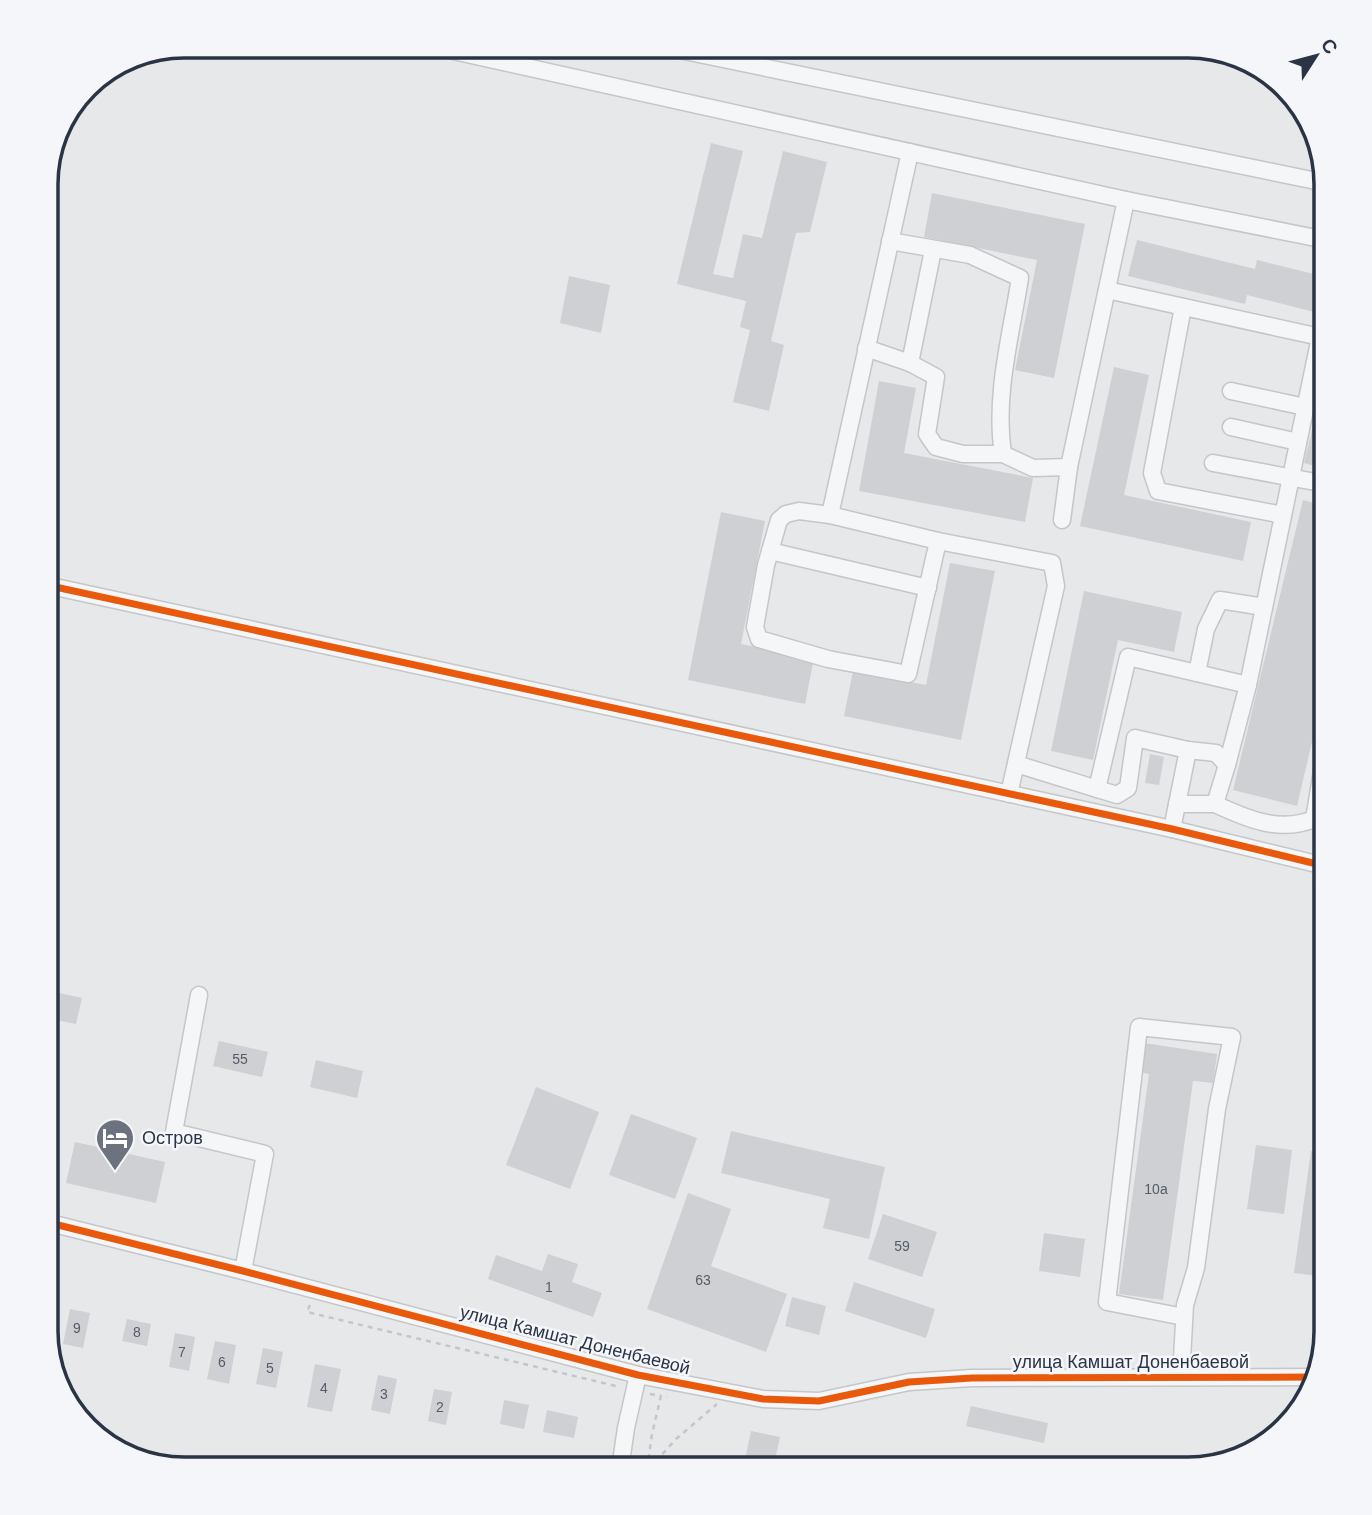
<svg xmlns="http://www.w3.org/2000/svg" width="1372" height="1515" font-family="Helvetica,sans-serif">
	<style>
		.building { fill: #ced0d3 }
		.lines { fill: none; stroke-linecap: round; stroke-linejoin: round }
		.minor-casing { stroke: #c4c6c8; stroke-width: 19 }
		.path { stroke: #c5c6ca; stroke-width: 2.5; stroke-dasharray: 5 5; stroke-linecap: butt }
		.minor { stroke: #f5f6f7; stroke-width: 16 }
		.cycleway-casing { stroke: #f4f6f9; stroke-width: 11 }
		.cycleway { stroke: #e8590c; stroke-width: 7 }
		.labels { text-anchor: middle; stroke-width: 5; stroke-linejoin: round; paint-order: stroke }
		.number-label { font-size: 14px; fill: #545c69 }
		.poi-label { font-size: 18px; fill: #2b3445; stroke: #f4f6f9; text-anchor: start }
		.street-label { font-size: 18px; fill: #2b3445; stroke: #f4f6f9 }
		.rim { fill: none; stroke: #2b3445; stroke-width: 3.5 }
	</style>
	<rect width="100%" height="100%" fill="#e6e8ea"/>
	<g class="building">
		<path d="M711 143 743 151 713 274 733 278 743 234 762 238 783 151 827 162 810 232 796 233 771 341 784 345 769 411 733 402 750 330 740 327 746 301 677 284Z"/>
		<path d="M932 193 1085 224 1054 378 1015 370 1037 260 924 237Z"/>
		<path d="M1137 240 1255 269 1257 260 1326 277V315L1247 295 1245 304 1128 276Z"/>
		<path d="M569 276 610 285 601 333 560 323Z"/>
		<path d="M1114 367 1149 375 1124 495 1251 522 1243 561 1080 526Z"/>
		<path d="M1326 373V469L1304 463Z"/>
		<path d="M879 381 916 388 904 453 1033 478 1025 522 859 491Z"/>
		<path d="M1303 500 1326 506V682L1297 806 1233 790Z"/>
		<path d="M721 512 765 521 741 644 814 658 805 704 688 680Z"/>
		<path d="M950 563 995 571 961 740 844 716 853 671 926 685Z"/>
		<path d="M1084 591 1182 612 1174 652 1118 640 1093 760 1051 751Z"/>
		<path d="M1150 754 1164 757 1159 785 1145 783Z"/>
		<path d="M46 990 82 998 76 1024 46 1018Z"/>
		<path d="M219 1041 268 1052 262 1077 213 1066Z"/>
		<path d="M1144 1043 1217 1054 1213 1083 1193 1081 1163 1300 1119 1294 1149 1074 1140 1072Z"/>
		<path d="M316 1060 363 1071 357 1098 310 1087Z"/>
		<path d="M536 1087 599 1112 570 1189 506 1165Z"/>
		<path d="M631 1114 697 1138 675 1199 609 1175Z"/>
		<path d="M731 1131 885 1167 869 1239 823 1228 830 1199 721 1173Z"/>
		<path d="M75 1142 165 1162 156 1203 66 1183Z"/>
		<path d="M1256 1145 1292 1150 1284 1214 1247 1209Z"/>
		<path d="M1311 1151 1326 1153V1277L1294 1273Z"/>
		<path d="M688 1193 731 1209 711 1266 787 1294 766 1352 647 1309Z"/>
		<path d="M883 1214 937 1232 922 1277 868 1259Z"/>
		<path d="M1044 1233 1085 1239 1080 1277 1039 1271Z"/>
		<path d="M548 1254 578 1264 572 1282 602 1293 593 1317 488 1279 496 1255 542 1271Z"/>
		<path d="M854 1282 935 1309 926 1338 845 1311Z"/>
		<path d="M792 1297 826 1306 819 1335 785 1326Z"/>
		<path d="M70 1309 90 1313 83 1348 63 1344Z"/>
		<path d="M127 1319 151 1324 147 1346 122 1341Z"/>
		<path d="M175 1333 195 1337 189 1371 169 1367Z"/>
		<path d="M215 1341 236 1345 229 1384 207 1379Z"/>
		<path d="M263 1348 283 1352 276 1388 256 1384Z"/>
		<path d="M315 1364 341 1369 332 1412 307 1407Z"/>
		<path d="M378 1375 397 1379 390 1414 371 1410Z"/>
		<path d="M434 1389 452 1392 446 1425 428 1421Z"/>
		<path d="M504 1400 529 1405 524 1429 500 1424Z"/>
		<path d="M971 1406 1048 1423 1044 1443 966 1426Z"/>
		<path d="M547 1410 578 1417 574 1438 543 1432Z"/>
		<path d="M751 1431 780 1437 773 1469 744 1464Z"/>
	</g>
	<g class="lines">
		<defs>
			<g id="minor">
				<path d="M431 46 1126 200 1326 240"/>
				<path d="M660 46 1326 183"/>
				<path d="M890 241 970 255 1020 278C1011 335 994 396 1003 454L1033 468 1069 467 1126 200"/>
				<path d="M1107 290 1320 337 1248 685 1227 765"/>
				<path d="M1183 307 1152 473 1158 491 1283 515"/>
				<path d="M866 348 910 363 936 377 927 434 936 447 963 454H1003"/>
				<path d="M910 363 933 250"/>
				<path d="M1231 391 1305 407"/>
				<path d="M1231 427 1298 442"/>
				<path d="M1213 463 1326 484"/>
				<path d="M799 511 830 515 938 541 908 674 828 659 759 639 755 627 766 565 779 520 786 514Z"/>
				<path d="M830 515 910 152"/>
				<path d="M1062 520 1069 467"/>
				<path d="M938 541 1052 563 1056 586 1009 794"/>
				<path d="M770 551 928 588"/>
				<path d="M46 585 1172 829 1325 866"/>
				<path d="M1197 673 1206 629 1220 600 1264 607"/>
				<path d="M1016 764 1117 795 1128 788 1135 738 1188 750 1172 829"/>
				<path d="M1097 789 1128 657 1248 685"/>
				<path d="M1177 804H1215L1227 765 1216 753 1188 750"/>
				<path d="M1215 804C1247 819 1280 833 1314 819L1326 747"/>
				<path d="M1326 864 1322 885 1326 909"/>
				<path d="M199 995 174 1132 265 1154 243 1271"/>
				<path d="M46 1222 243 1271 638 1375 763 1399 819 1401 909 1382 972 1378 1316 1377"/>
				<path d="M1181 1377 1185 1305 1196 1268 1217 1109 1232 1037 1139 1027 1107 1302 1184 1317"/>
				<path d="M620 1469 626 1428 638 1375"/>
			</g>
		</defs>
		<use href="#minor" class="minor-casing"/>
		<g class="path">
			<path d="M310 1305 307 1312 620 1387"/>
			<path d="M650 1394 661 1396"/>
			<path d="M647 1469 652 1434 661 1396 667 1397"/>
			<path d="M649 1469 676 1439 717 1404"/>
		</g>
		<use href="#minor" class="minor"/>
		<defs>
			<g id="cycleway">
				<path d="M46 585 1172 829 1325 866"/>
				<path d="M46 1222 243 1271 638 1375 763 1399 819 1401 909 1382 972 1378 1316 1377"/>
			</g>
		</defs>
		<use href="#cycleway" class="cycleway-casing"/>
		<use href="#cycleway" class="cycleway"/>
	</g>
	<defs>
		<symbol id="hotel-pin" viewBox="-11 -11 22 30"><path d="M0 17L-7.5 6A9.5 9.5 0 1 1 7.5 6Z" fill="#6c737f" stroke="#f4f6f9"/><path d="M-6-4.5h1.5V1H6V5H4.5V3h-9V5H-6ZM-4 0a1.8 1.8 0 1 1 3.6 0ZM.5 0V-2.5h3Q6-2.5 6 0Z" fill="#fff"/></symbol>
	</defs>
	<g fill-rule="evenodd">
		<use href="#hotel-pin" x="93" y="1116" width="44" height="60"/>
	</g>
	<g class="labels">
		<g class="number-label">
			<text x="240" y="1064">55</text>
			<text x="1156" y="1194">10а</text>
			<text x="902" y="1251">59</text>
			<text x="703" y="1285">63</text>
			<text x="549" y="1292">1</text>
			<text x="77" y="1333">9</text>
			<text x="137" y="1337">8</text>
			<text x="182" y="1357">7</text>
			<text x="222" y="1367">6</text>
			<text x="270" y="1373">5</text>
			<text x="324" y="1393">4</text>
			<text x="384" y="1399">3</text>
			<text x="440" y="1412">2</text>
		</g>
		<g class="poi-label">
			<text x="142" y="1144">Остров</text>
		</g>
		<g class="street-label">
			<text transform="translate(575 1340) rotate(14)" y="6">улица Камшат Доненбаевой</text>
			<text x="1131" y="1368">улица Камшат Доненбаевой</text>
		</g>
	</g>
	<path d="M0 0H1372V1515H0ZM184 58H1188A126 126 0 0 1 1314 184V1331A126 126 0 0 1 1188 1457H184A126 126 0 0 1 58 1331V184A126 126 0 0 1 184 58Z" fill="#f4f6f9" fill-rule="evenodd"/>
	<path class="rim" d="M184 58H1188A126 126 0 0 1 1314 184V1331A126 126 0 0 1 1188 1457H184A126 126 0 0 1 58 1331V184A126 126 0 0 1 184 58Z"/>
	<g transform="translate(1316 56) rotate(54)" stroke="#f4f6f9" stroke-width="5" paint-order="stroke">
	<path d="M0-5L12 26L0 18L-12 26Z" fill="#2b3445"/>
	<text y="-10" font-size="19" font-weight="bold" text-anchor="middle" fill="#2b3445">С</text>
	</g>
</svg>
